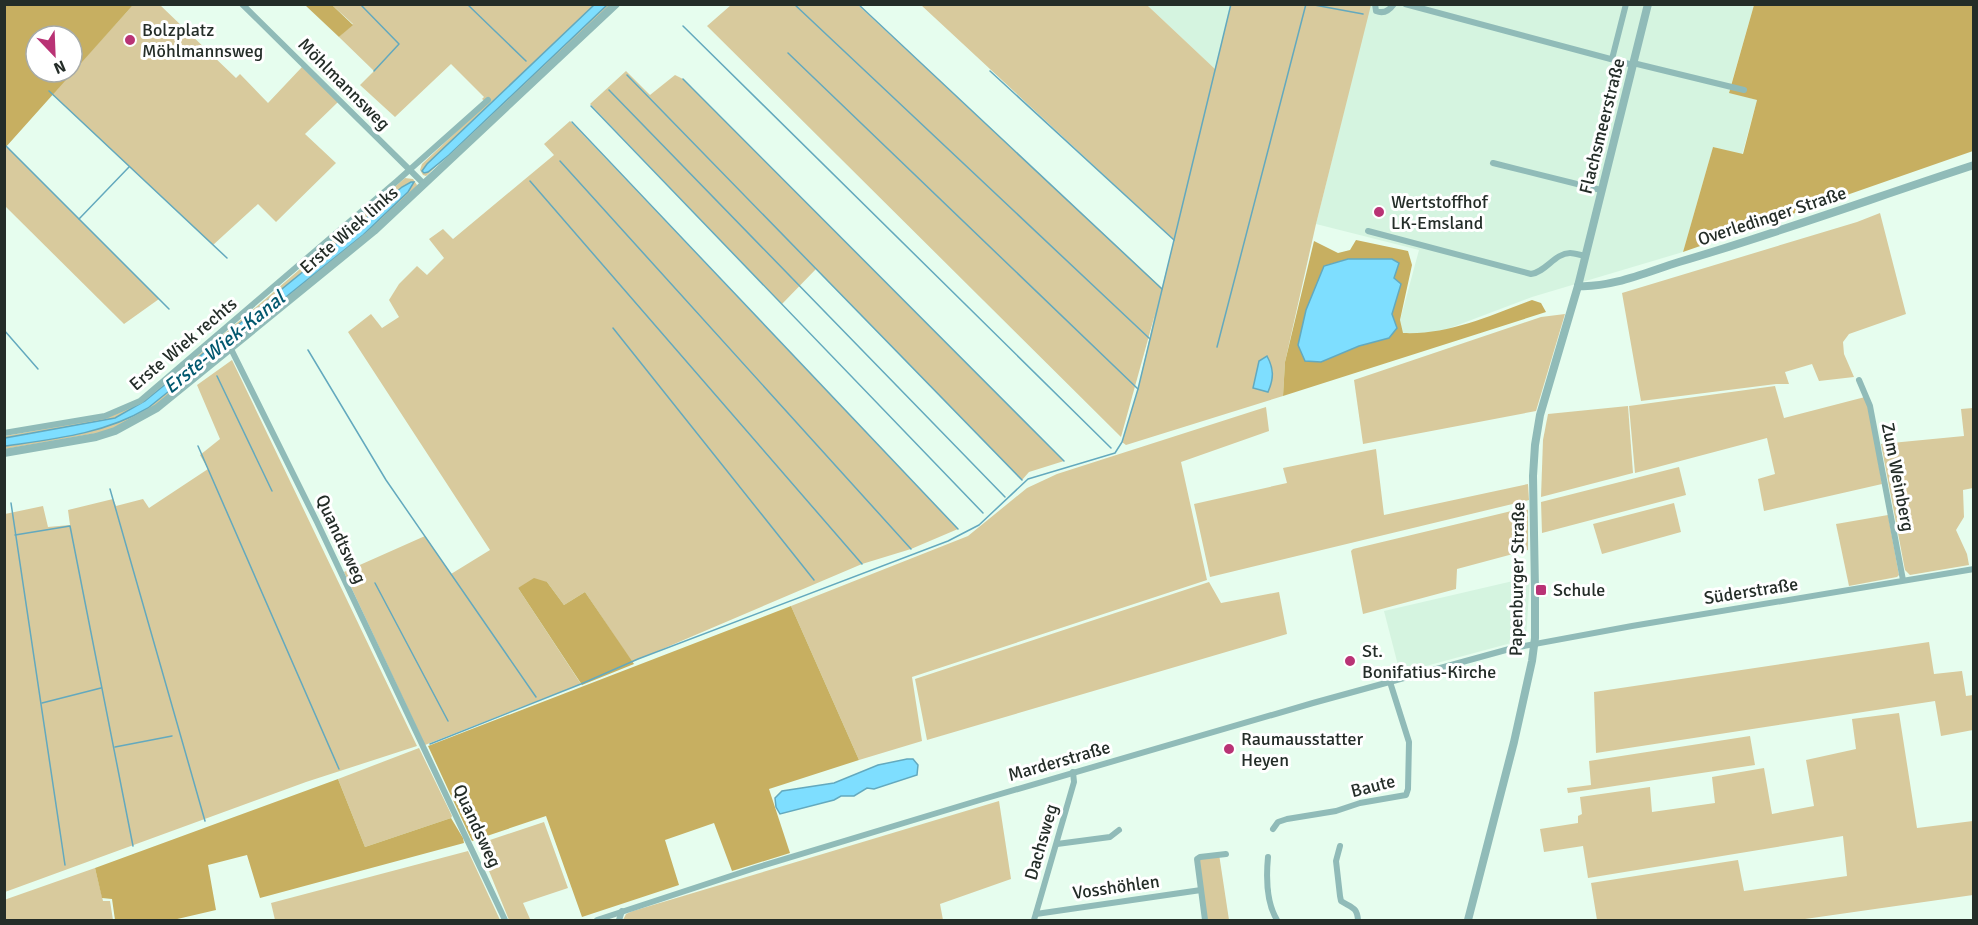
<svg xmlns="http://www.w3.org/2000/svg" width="1978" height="925" font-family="Signika,sans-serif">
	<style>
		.built { fill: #d5f4e0 }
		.green { fill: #d8ca9d }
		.forest { fill: #c7af61; fill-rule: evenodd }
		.water { fill: #7edeff; stroke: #63a9be; stroke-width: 1.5 }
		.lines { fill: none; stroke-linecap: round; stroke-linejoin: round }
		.stream { stroke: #63a9be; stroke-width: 1.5 }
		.minor { stroke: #90bbb8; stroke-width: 6 }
		.tertiary { stroke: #90bbb8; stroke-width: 8 }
		.poi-dot { fill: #b93375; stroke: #fff; stroke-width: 2 }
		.labels { text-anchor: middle; stroke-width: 6; stroke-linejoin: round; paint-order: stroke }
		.poi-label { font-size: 18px; fill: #242d28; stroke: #fff; text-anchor: start }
		.street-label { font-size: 18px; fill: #242d28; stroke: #fff }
		.water-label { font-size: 20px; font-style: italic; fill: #02586f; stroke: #fff }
	</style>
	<rect width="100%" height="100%" fill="#e6fdee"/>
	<g class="built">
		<path d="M1147 5H1231L1215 69Z"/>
		<path d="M1370 5H1754L1729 92 1757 100 1742 155 1713 147 1683 252 1532 297 1392 350 1419 250 1316 224Z"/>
		<path d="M1530 577 1526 639 1400 673 1384 611Z"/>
	</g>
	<g class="green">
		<path d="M133 5H160L236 78 240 74 268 103 302 67 338 102 305 134 336 163 276 222 258 204 213 245 52 94Z"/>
		<path d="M332 5H612L426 176 423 175 420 170 422 164 487 103 482 99 484 97 451 64 395 117 360 85 374 71 339 37 353 24Z"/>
		<path d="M731 5H858L1162 288 1174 240 921 5H1147L1215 69 1231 5H1371L1316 224 1285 362 1283 396 1126 445 1122 442 1138 389 1155 314 1121 437 707 26Z"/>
		<path d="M626 71 650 95 675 75 683 79 1064 461 1029 472 1022 480 816 269 782 304 590 104Z"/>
		<path d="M570 121 958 529 911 549 862 564 632 662 585 592 564 605 547 582 518 588 581 684 425 745 344 572 425 536 451 574 490 550 348 332 371 314 382 328 399 317 389 300 399 284 417 266 427 275 444 258 429 239 443 229 453 239 554 155 544 144Z"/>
		<path d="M7 147 159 299 124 324 5 206 4 149Z"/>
		<path d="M405 178 413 179 417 185 416 188 388 216 154 407 120 426 103 432 5 449V436L94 420 153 393 262 302Z"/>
		<path d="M1880 213 1906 314 1849 334 1843 342 1844 354 1854 377 1819 381 1812 364 1785 372 1789 384H1776L1641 401 1622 293 1857 222Z"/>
		<path d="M1565 314 1536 411 1363 444 1354 380 1541 317Z"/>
		<path d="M232 360 417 746 306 782 5 892V514L43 506 48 527 70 525 68 510 113 499 116 506 143 499 149 508 208 469 200 455 220 439 197 385Z"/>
		<path d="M1775 386 1784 418 1865 397 1869 408 1882 484 1764 511 1758 479 1775 474 1767 438 1635 473 1629 406Z"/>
		<path d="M1628 406 1633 473 1541 497 1543 440 1548 414Z"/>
		<path d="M1266 407 1269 431 1181 462 1207 580 912 677 922 741 859 760 791 606 968 536 1027 488 1057 474Z"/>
		<path d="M1973 408V488L1963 490 1964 517 1956 530 1967 554 1969 565 1910 575 1905 570 1881 444 1964 436 1961 409Z"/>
		<path d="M1376 449 1384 515 1528 484 1529 500 1210 577 1194 504 1287 483 1283 468Z"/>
		<path d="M1679 467 1686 495 1542 533 1541 502Z"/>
		<path d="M1674 503 1681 532 1602 554 1593 524Z"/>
		<path d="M1524 508 1528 510V550L1457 569 1456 589 1363 614 1351 551 1353 549Z"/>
		<path d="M1888 515 1899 575 1897 577 1849 586 1836 524Z"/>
		<path d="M1209 582 1221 603 1279 592 1287 634 927 740 915 679Z"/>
		<path d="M1929 642 1934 674 1962 671 1966 696 1973 695V730L1941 736 1935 701 1596 753 1594 692Z"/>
		<path d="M1899 713 1917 828 1973 821V895L1798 920H1597L1591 883 1738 860 1744 891 1847 876 1843 836 1588 878 1583 846 1544 852 1540 829 1578 823V816L1582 814 1580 797 1650 787 1652 812 1715 803 1712 777 1764 768 1772 814 1814 806 1806 760 1856 749 1852 719Z"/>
		<path d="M1750 736 1755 765 1568 793 1567 788 1591 785 1589 761Z"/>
		<path d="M419 748 452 816 451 818 365 847 338 779Z"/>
		<path d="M999 801 1011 879 940 904 943 920H623L626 914 633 911Z"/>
		<path d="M544 822 568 888 523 903 530 919 509 920 478 844Z"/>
		<path d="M468 851 500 920H275L271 903Z"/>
		<path d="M1219 854 1229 920H1205L1197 859Z"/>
		<path d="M95 868 103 901H110L113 920H5L4 900Z"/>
	</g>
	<g class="forest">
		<path d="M5 4 133 5 5 148 4 5ZM36 36H72V72H36Z"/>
		<path d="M305 5H332L353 25 339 37Z"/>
		<path d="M1754 5H1973V151L1683 252 1713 147 1743 154 1757 100 1729 93Z"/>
		<path d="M1356 240 1408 251 1412 265 1400 320 1403 333C1448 335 1489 316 1532 300L1541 303 1546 312 1283 396 1285 362 1314 241 1338 253 1350 250ZM1348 259H1392L1399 263 1394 278 1401 284 1392 314 1397 328 1389 338 1359 346 1321 362 1324 266Z"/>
		<path d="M534 578 547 582 564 605 585 592 634 664 582 685 518 588Z"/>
		<path d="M791 606 859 760 769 789 790 853 732 871 714 823 665 840 679 885 582 917 546 816 472 841 428 746Z"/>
		<path d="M338 779 365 847 451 818 463 838 464 843 260 898 247 855 208 865 216 910 173 920H115L112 899 102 898 95 868Z"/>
	</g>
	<g class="water">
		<path d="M594 5H607L449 155 428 172 424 173 422 171 427 164Z"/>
		<path d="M411 182H414L408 192 363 235 148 408C104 434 54 439 5 446V438L115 418 145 401 321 257 402 187Z"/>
		<path d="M1348 259H1392L1399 263 1394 278 1401 284 1392 314 1397 328 1389 338 1359 346 1321 362 1305 361 1298 345 1306 310 1324 266Z"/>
		<path d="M1267 356C1274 369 1274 378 1268 392L1253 388 1259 361Z"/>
		<path d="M907 759H913L918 765 917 775 874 789 867 788 854 796H841L834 800 780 814 776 807 775 798 782 791 834 783 878 765Z"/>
	</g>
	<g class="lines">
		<g class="stream">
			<path d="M360 4 399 44 374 71"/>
			<path d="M467 4 526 61"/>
			<path d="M794 4 1150 339"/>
			<path d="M858 4 1162 289"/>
			<path d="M1309 4 1363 14"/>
			<path d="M683 26 1111 448"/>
			<path d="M788 53 1138 389"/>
			<path d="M990 71 1174 240"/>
			<path d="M627 75 1022 480"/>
			<path d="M683 79 1064 461"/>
			<path d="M609 90 1005 497"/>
			<path d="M49 91 227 258"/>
			<path d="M591 106 983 513"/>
			<path d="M572 122 958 529"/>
			<path d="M4 144 169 309"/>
			<path d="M560 161 911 549"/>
			<path d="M530 181 862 564"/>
			<path d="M79 219 129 167"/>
			<path d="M613 328 814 580"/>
			<path d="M4 330 38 369"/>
			<path d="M1217 347 1306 4"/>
			<path d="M308 350 386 480 536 697"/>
			<path d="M217 376 272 491"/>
			<path d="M198 446 339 769"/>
			<path d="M110 489 205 821"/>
			<path d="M11 503 65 865"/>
			<path d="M15 535 70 526 133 846"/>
			<path d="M375 583 448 721"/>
			<path d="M42 703 101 688"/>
			<path d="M430 744 581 684 638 659 948 541 979 525 1028 479 1115 453 1122 442 1138 389 1231 4"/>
			<path d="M115 747 172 736"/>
		</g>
		<g class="minor">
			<path d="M242 4 424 184"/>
			<path d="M1375 4 1376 11C1383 14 1389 11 1394 4"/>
			<path d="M1405 4 1633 65"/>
			<path d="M1612 59 1626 4"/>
			<path d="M1633 63 1744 90"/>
			<path d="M1493 163 1601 190"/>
			<path d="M1368 231 1531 274C1546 272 1555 253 1570 253 1574 253 1580 255 1585 256"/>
			<path d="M231 349 317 522 505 920"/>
			<path d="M1859 380 1870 406 1903 580"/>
			<path d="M4 433 105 416 140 401 397 181 488 100"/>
			<path d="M1273 829 1278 822 1287 819 1336 811 1360 803 1406 795 1408 789 1409 742 1390 682"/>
			<path d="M1057 844 1110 837 1119 830"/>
			<path d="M1340 846 1336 861 1340 896 1341 901C1352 908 1357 907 1358 920"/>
			<path d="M1268 857C1266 878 1266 902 1277 920"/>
			<path d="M1036 914 1201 890"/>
			<path d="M597 920 755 868 980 800 1313 703 1513 648 1632 626 1974 569"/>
			<path d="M619 920 622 911"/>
			<path d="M1034 920 1074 782 1073 772"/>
			<path d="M1205 920 1197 859 1200 857 1226 854"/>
		</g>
		<g class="tertiary">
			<path d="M1578 286C1611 288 1647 272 1679 262 1778 233 1876 197 1974 165"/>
			<path d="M4 453 96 437 115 431 157 408 374 231 616 4"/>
			<path d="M1468 920 1514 742 1532 661 1535 638V590L1533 476 1535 445 1540 415 1578 286 1648 4"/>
		</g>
	</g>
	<g class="poi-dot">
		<circle cx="130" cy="40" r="6"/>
		<circle cx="1379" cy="212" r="6"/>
		<rect x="1535" y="584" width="12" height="12" rx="3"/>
		<circle cx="1350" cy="661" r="6"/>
		<circle cx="1229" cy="749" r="6"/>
	</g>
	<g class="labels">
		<g class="poi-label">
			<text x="142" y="36">Bolzplatz<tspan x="142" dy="21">Möhlmannsweg</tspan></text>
			<text x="1391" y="208">Wertstoffhof<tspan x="1391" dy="21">LK-Emsland</tspan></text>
			<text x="1553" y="596">Schule</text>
			<text x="1362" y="657">St.<tspan x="1362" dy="21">Bonifatius-Kirche</tspan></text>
			<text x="1241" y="745">Raumausstatter<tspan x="1241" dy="21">Heyen</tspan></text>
		</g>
		<g class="street-label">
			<text transform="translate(344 84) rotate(45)" y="6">Möhlmannsweg</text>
			<text transform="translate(1602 126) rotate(-76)" y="6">Flachsmeerstraße</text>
			<text transform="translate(1772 216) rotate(-18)" y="6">Overledinger Straße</text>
			<text transform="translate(349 230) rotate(-41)" y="6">Erste Wiek links</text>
			<text transform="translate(183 344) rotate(-40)" y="6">Erste Wiek rechts</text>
			<text transform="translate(1898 477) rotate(79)" y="6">Zum Weinberg</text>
			<text transform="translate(341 539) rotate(65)" y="6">Quandtsweg</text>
			<text transform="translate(1517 579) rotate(-89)" y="6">Papenburger Straße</text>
			<text transform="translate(1751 591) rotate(-9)" y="6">Süderstraße</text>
			<text transform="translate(1059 761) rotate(-16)" y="6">Marderstraße</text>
			<text transform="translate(1373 786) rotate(-14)" y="6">Baute</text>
			<text transform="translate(477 826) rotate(65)" y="6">Quandsweg</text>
			<text transform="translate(1041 842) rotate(-74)" y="6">Dachsweg</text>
			<text transform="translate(1116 887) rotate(-8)" y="6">Vosshöhlen</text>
		</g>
		<g class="water-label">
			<text transform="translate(224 342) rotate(-39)" y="7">Erste-Wiek-Kanal</text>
		</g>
	</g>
	<rect width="1978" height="925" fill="none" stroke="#242d28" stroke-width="12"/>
	<g transform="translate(54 54) rotate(157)"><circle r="28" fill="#ffffff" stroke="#a7aba9" stroke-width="1.5"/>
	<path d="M0-4.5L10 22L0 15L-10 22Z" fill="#b93375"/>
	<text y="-9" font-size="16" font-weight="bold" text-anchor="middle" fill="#242d28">N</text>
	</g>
</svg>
